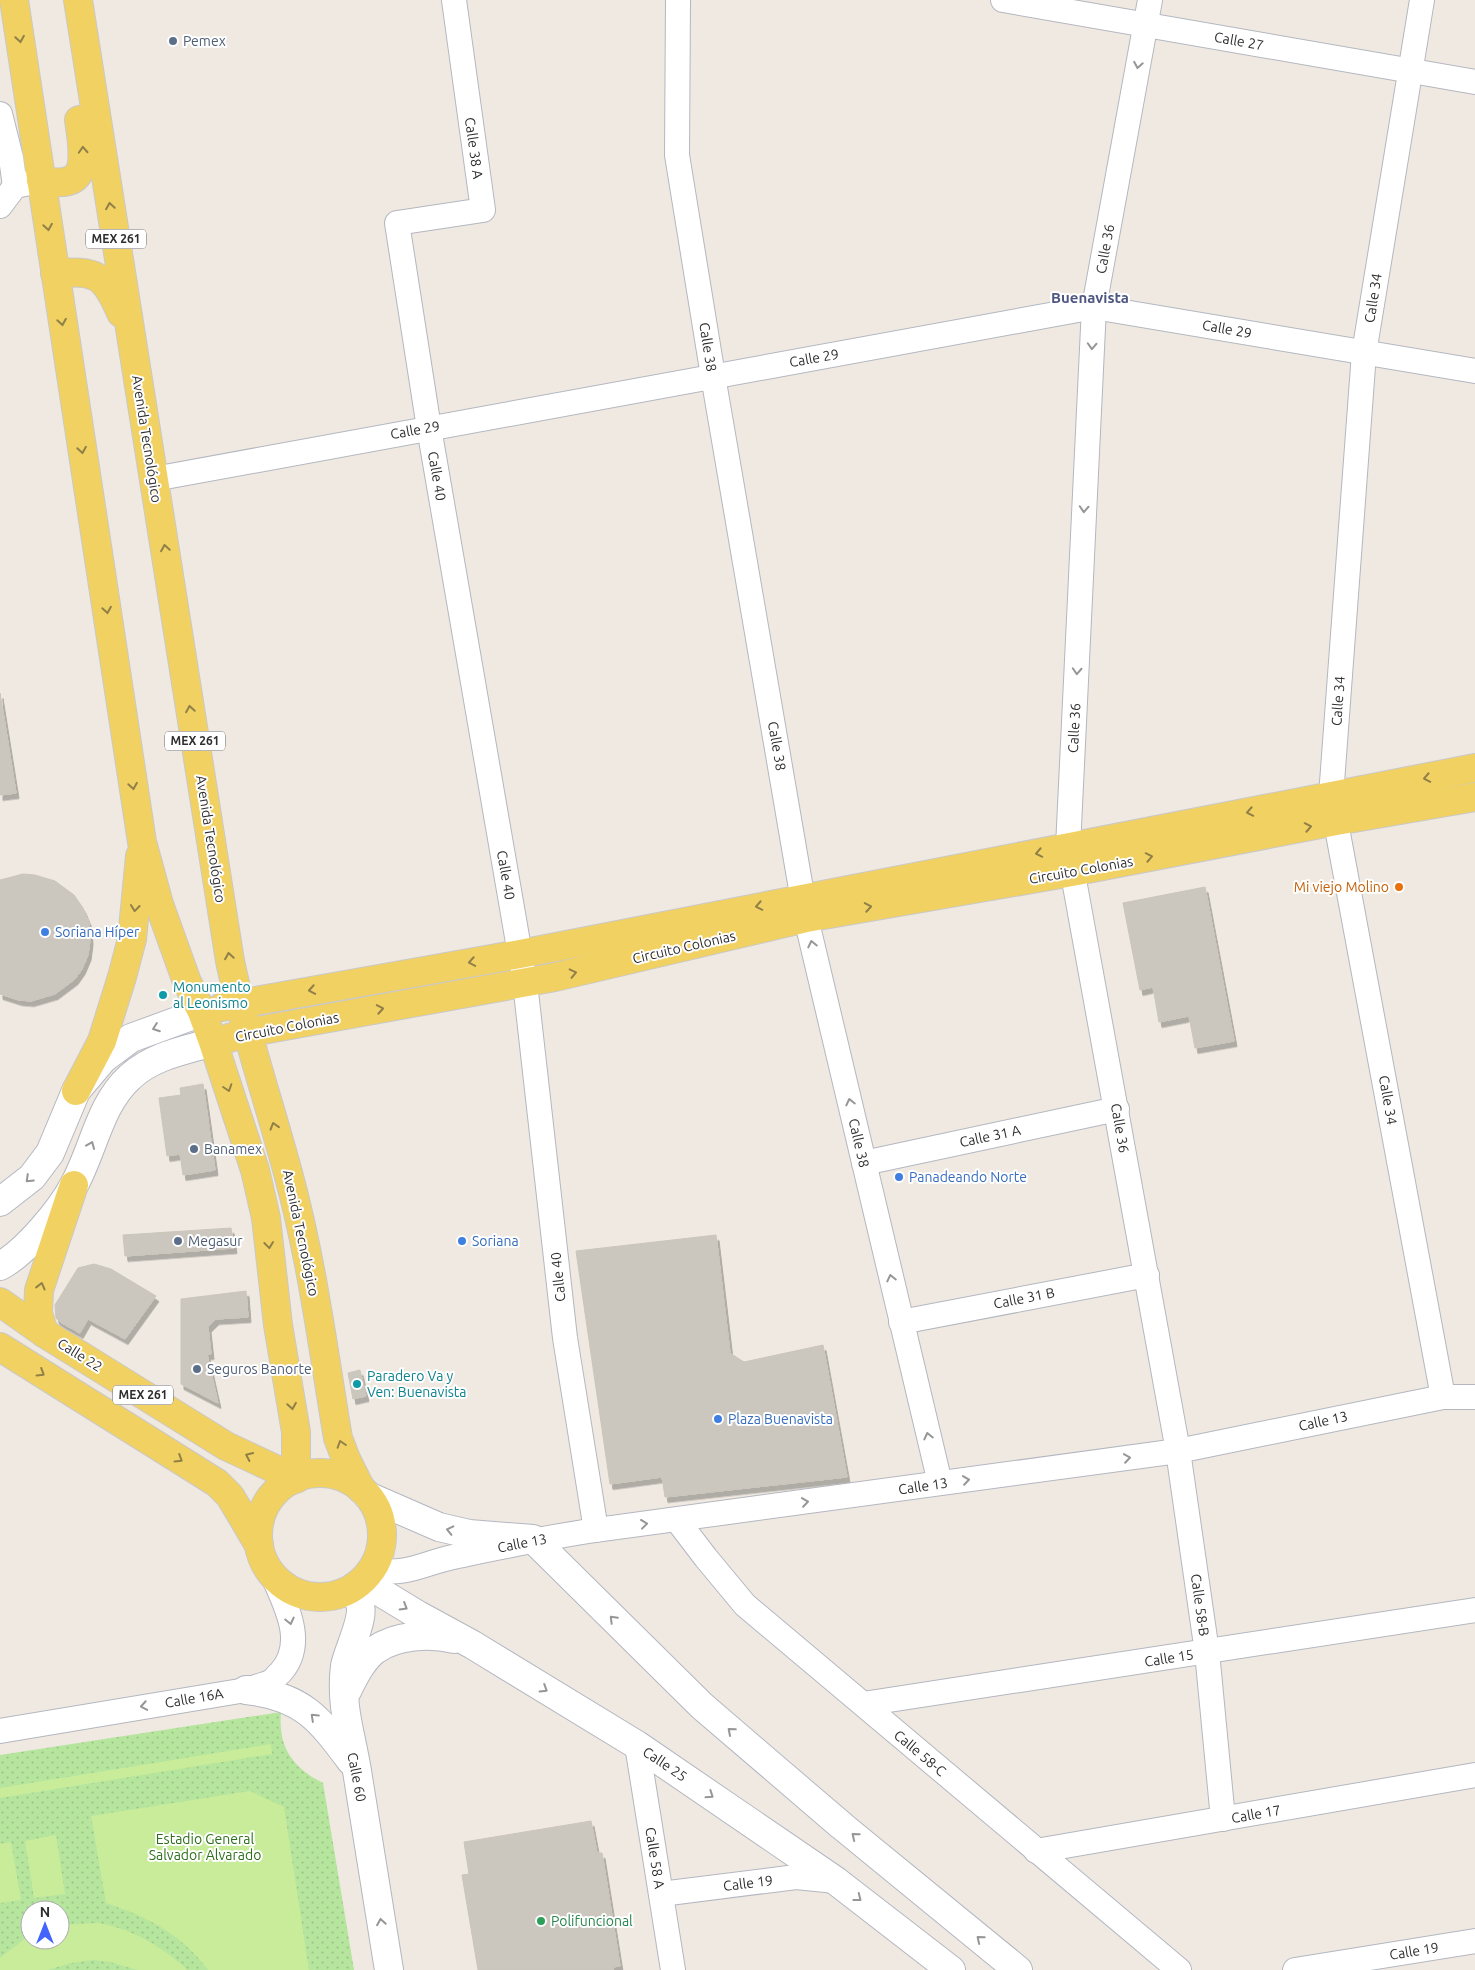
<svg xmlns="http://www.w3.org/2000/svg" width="1475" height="1970" font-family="Ubuntu,sans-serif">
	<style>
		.green { fill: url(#green-dots); fill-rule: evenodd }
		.pitch { fill: #c9ec9a }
		.building { fill: #cbc7bf; stroke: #cbc5ba; filter: url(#shadow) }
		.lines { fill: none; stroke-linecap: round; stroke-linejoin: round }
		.minor-casing { stroke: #b4b7c1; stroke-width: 26 }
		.secondary-casing { stroke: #b4b7c1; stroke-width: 30 }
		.primary-casing { stroke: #c9c9c9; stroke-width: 30 }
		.minor { stroke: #fff; stroke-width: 24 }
		.secondary { stroke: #fff; stroke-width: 28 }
		.primary { stroke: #f2d163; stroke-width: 28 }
		.oneway { stroke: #908048 }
		.oneway2 { stroke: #969696 }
		.service-dot { fill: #5c6f8a; stroke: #fff; stroke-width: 2 }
		.food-dot { fill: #e8710a; stroke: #fff; stroke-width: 2 }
		.shop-dot { fill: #3f7fe0; stroke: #fff; stroke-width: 2 }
		.culture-dot { fill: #0f9aa8; stroke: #fff; stroke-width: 2 }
		.leisure-dot { fill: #2e9e5b; stroke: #fff; stroke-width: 2 }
		.labels { text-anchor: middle; stroke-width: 4; stroke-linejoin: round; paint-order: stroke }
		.shield { fill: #fff; stroke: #6d6d6d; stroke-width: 1 }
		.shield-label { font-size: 12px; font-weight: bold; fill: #2e2e2e }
		.service-label { font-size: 14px; fill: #4e5e75; stroke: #fff; text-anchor: start }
		.street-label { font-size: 14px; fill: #2e2e2e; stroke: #fff }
		.food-label { font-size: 14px; fill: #c56008; stroke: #fff; text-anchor: end }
		.shop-label { font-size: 14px; fill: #366cbe; stroke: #fff; text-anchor: start }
		.culture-label { font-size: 14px; fill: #0d838f; stroke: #fff; text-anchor: start }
		.park-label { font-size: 14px; fill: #2c6e1b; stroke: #fff }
		.leisure-label { font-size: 14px; fill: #27864d; stroke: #fff; text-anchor: start }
		.neighbourhood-label { font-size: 15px; font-weight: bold; fill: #4d5680; stroke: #fff }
	</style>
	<defs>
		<pattern id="green-dots" width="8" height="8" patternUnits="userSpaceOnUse" patternTransform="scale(1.25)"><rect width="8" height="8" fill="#b6e59e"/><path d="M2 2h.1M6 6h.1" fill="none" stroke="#9dc588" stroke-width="1.8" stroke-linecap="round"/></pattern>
		<filter id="shadow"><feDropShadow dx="3" dy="5.5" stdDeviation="0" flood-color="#0004"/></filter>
	</defs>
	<rect width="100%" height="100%" fill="#efe9e1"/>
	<path class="green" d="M281 1712C278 1747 292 1767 323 1783L354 1970H0V1755ZM30 1910H60V1940H30Z"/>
	<g class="pitch">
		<path d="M271 1744 272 1754 0 1798V1788Z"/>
		<path d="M250 1791 284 1807 309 1970H208C181 1934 148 1917 106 1903L91 1816Z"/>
		<path d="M56 1835 65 1894 34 1898 25 1841Z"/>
		<path d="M11 1842 21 1900 0 1903V1844Z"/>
		<path d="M98 1923C133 1929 161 1946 188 1970H137L110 1962 93 1960 71 1963 48 1970H0V1958L27 1937 30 1936V1940H60V1925Z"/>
	</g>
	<g class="building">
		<path d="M0 693 16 793 0 795Z"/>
		<path d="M23 874 35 875 55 881 74 895 83 908 89 923 90 940 88 955 82 969 75 979 55 994 31 1001 19 1000 0 994V880Z"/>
		<path d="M1205 887 1234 1041 1195 1048 1189 1016 1159 1022 1153 987 1140 990 1123 903Z"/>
		<path d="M203 1084 215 1170 183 1175 180 1154 167 1156 159 1098 181 1095 180 1088Z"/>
		<path d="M231 1228 234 1248 125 1256 123 1235Z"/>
		<path d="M716 1235 730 1353 744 1362 823 1345 847 1477 665 1497 662 1477 610 1484 576 1251Z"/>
		<path d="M94 1264 111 1269 156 1296 125 1339 88 1319 80 1333 60 1322 56 1318 55 1305 78 1268Z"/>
		<path d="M246 1291 248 1317 216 1319 208 1327 211 1354H207L218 1403 181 1384V1299Z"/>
		<path d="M360 1370 366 1396 353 1399 348 1373Z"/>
		<path d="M591 1821 597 1853H602L620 1966 613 1967V1970H478L462 1875 469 1874 464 1842Z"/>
	</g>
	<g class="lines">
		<defs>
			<g id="minor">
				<path d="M454 0 483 210 397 223 429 428 525 983 565 1338 596 1530"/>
				<path d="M678 0 677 155 713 376 806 918 940 1483"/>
				<path d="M1003 0 1475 82"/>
				<path d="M1150 0 1094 307 1068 847 1178 1451 1207 1652 1223 1819"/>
				<path d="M1422 0 1364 353 1331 796 1443 1397"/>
				<path d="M0 114 11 158 15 186"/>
				<path d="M0 206 15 186 30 183"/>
				<path d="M154 479 1094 307 1475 371"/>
				<path d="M864 1163 1117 1109"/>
				<path d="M901 1322 1147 1275"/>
				<path d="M677 1520 706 1558 745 1605 1179 1970"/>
				<path d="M372 1570C407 1576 421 1564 453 1557 501 1547 548 1537 596 1530L1178 1451 1443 1397H1475"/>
				<path d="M863 1704 1475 1610"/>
				<path d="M0 1731 246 1690C254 1687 265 1685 272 1681 275 1679 277 1675 280 1673 307 1644 286 1606 273 1576"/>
				<path d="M637 1745 673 1970"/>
				<path d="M1036 1851 1475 1775"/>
				<path d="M661 1894 796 1877 836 1881"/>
				<path d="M1295 1970 1475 1941"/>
			</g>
			<g id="secondary">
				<path d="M0 1202 32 1177 50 1153 76 1091 103 1059 131 1038 202 1012"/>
				<path d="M0 1266C25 1253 61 1210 74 1185 94 1149 99 1105 130 1077 152 1056 185 1050 213 1042"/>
				<path d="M368 1496 439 1527 469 1534 533 1539 702 1706 842 1826 1018 1970"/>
				<path d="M362 1581 418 1615 473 1645 637 1745 836 1881 951 1970"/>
				<path d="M349 1591C351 1593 355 1595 357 1598 369 1612 348 1649 345 1666 340 1705 351 1734 357 1771 368 1837 378 1904 389 1970"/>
				<path d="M246 1690C302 1696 319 1718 351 1761"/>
				<path d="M347 1691C354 1677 362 1660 375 1650 396 1635 430 1633 454 1639"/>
			</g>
			<g id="primary">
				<path d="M14 0 142 842 159 904 187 982 202 1012 213 1042 255 1170 266 1218 278 1325 296 1432V1479"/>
				<path d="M78 0 230 961C245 1033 269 1102 288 1173 312 1260 323 1349 338 1438L346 1459 361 1489"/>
				<path d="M41 180C92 192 84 156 79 120"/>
				<path d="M55 273C96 271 104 273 121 313"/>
				<path d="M222 1007 520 954 1475 768"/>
				<path d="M229 1038 246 1033 555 977 806 918 1072 872 1336 821 1475 797"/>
				<path d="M76 1091 102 1041 122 977 132 939 140 856"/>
				<path d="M0 1302 44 1333 226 1446 273 1468 290 1481"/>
				<path d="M44 1333 38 1313 39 1290 74 1185"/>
				<path d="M0 1347 217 1483 230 1496 259 1545"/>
				<circle cx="320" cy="1535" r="62"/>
			</g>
		</defs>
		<use href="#minor" class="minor-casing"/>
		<use href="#secondary" class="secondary-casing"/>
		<use href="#primary" class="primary-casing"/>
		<use href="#minor" class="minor"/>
		<use href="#secondary" class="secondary"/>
		<use href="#primary" class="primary"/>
	</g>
	<defs><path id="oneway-chevron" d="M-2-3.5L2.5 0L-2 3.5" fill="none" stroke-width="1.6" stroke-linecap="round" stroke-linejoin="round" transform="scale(1.25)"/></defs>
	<g class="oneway">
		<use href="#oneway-chevron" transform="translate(20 39) rotate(81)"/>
		<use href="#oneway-chevron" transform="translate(83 150) rotate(-93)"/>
		<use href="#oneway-chevron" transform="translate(110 206) rotate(-99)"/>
		<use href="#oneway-chevron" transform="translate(48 227) rotate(81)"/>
		<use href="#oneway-chevron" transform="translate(62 322) rotate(81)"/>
		<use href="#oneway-chevron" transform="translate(82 450) rotate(81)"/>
		<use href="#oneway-chevron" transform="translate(165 548) rotate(-99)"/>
		<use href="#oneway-chevron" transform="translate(107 610) rotate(81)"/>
		<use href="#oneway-chevron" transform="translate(190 709) rotate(-99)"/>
		<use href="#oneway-chevron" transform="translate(1427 778) rotate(169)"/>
		<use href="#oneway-chevron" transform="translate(133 786) rotate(81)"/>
		<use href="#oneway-chevron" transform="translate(1250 812) rotate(169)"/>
		<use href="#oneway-chevron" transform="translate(1308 827) rotate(-11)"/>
		<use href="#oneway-chevron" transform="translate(1039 853) rotate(169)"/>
		<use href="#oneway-chevron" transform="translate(1149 857) rotate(-11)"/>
		<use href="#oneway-chevron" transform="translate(759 906) rotate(169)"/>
		<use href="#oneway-chevron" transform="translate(868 907) rotate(-10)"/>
		<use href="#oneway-chevron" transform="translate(135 908) rotate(96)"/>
		<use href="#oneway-chevron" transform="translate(229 956) rotate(-99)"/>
		<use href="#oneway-chevron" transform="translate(472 962) rotate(170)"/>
		<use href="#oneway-chevron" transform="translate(573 973) rotate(-13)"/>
		<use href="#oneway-chevron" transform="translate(312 990) rotate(170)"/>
		<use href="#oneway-chevron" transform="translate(380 1009) rotate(-10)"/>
		<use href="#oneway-chevron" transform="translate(228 1088) rotate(72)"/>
		<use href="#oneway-chevron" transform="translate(274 1126) rotate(-107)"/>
		<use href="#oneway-chevron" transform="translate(269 1245) rotate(83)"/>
		<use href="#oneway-chevron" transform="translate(41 1286) rotate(-76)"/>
		<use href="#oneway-chevron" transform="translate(41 1373) rotate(32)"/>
		<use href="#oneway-chevron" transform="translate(292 1406) rotate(81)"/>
		<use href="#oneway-chevron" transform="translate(341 1444) rotate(-108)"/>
		<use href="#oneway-chevron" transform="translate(249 1456) rotate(-155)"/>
		<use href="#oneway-chevron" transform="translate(179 1459) rotate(32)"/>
	</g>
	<g class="oneway2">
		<use href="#oneway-chevron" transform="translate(1138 65) rotate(100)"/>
		<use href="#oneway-chevron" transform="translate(1092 346) rotate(93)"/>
		<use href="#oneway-chevron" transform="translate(1084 509) rotate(93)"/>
		<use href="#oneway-chevron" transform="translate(1077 671) rotate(93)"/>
		<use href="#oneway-chevron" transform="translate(812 944) rotate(-103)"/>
		<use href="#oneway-chevron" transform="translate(156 1028) rotate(160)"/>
		<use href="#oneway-chevron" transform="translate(850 1102) rotate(-103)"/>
		<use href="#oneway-chevron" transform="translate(91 1145) rotate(-67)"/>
		<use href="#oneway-chevron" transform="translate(29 1179) rotate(136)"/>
		<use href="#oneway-chevron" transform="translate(891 1278) rotate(-103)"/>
		<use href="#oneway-chevron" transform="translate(928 1436) rotate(-103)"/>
		<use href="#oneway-chevron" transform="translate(1127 1458) rotate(-8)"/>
		<use href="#oneway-chevron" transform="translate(966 1480) rotate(-8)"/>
		<use href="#oneway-chevron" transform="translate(805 1502) rotate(-8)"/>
		<use href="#oneway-chevron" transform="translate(644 1524) rotate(-7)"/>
		<use href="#oneway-chevron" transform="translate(450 1530) rotate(-167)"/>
		<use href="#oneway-chevron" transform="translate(404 1607) rotate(31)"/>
		<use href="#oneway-chevron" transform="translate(613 1619) rotate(-135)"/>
		<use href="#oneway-chevron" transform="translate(290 1621) rotate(77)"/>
		<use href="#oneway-chevron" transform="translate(544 1689) rotate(32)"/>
		<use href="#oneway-chevron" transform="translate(144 1706) rotate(170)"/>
		<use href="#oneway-chevron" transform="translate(314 1717) rotate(-137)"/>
		<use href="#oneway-chevron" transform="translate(731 1731) rotate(-139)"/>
		<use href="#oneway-chevron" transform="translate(710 1795) rotate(34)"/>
		<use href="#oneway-chevron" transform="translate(855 1836) rotate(-141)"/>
		<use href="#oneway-chevron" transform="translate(858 1898) rotate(38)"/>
		<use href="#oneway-chevron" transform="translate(381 1922) rotate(-99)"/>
		<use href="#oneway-chevron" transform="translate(980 1939) rotate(-141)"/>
	</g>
	<g class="service-dot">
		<circle cx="173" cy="41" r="5"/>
		<circle cx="194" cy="1149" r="5"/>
		<circle cx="178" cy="1241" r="5"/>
		<circle cx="197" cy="1369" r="5"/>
	</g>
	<circle class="food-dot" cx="1399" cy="887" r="5"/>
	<g class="shop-dot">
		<circle cx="45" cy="932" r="5"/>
		<circle cx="899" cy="1177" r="5"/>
		<circle cx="462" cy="1241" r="5"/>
		<circle cx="718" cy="1419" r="5"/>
	</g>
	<g class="culture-dot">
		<circle cx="163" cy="995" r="5"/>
		<circle cx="357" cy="1384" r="5"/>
	</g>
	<circle class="leisure-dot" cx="541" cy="1921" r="5"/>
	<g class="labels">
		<g class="shield">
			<rect x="86" y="229.5" width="60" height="19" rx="4"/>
			<rect x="165" y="731.5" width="60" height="19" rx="4"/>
			<rect x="113" y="1385.5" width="60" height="19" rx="4"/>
		</g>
		<g class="shield-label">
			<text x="116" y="243">MEX 261</text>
			<text x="195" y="745">MEX 261</text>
			<text x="143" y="1399">MEX 261</text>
		</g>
		<g class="service-label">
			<text x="183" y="46">Pemex</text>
			<text x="204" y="1154">Banamex</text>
			<text x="188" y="1246">Megasur</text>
			<text x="207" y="1374">Seguros Banorte</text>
		</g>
		<g class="street-label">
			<text transform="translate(1239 41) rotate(10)" y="5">Calle 27</text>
			<text transform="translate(474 148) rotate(82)" y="5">Calle 38 A</text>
			<text transform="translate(1105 249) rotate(-80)" y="5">Calle 36</text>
			<text transform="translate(1373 298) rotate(-81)" y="5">Calle 34</text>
			<text transform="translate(1227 329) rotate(10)" y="5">Calle 29</text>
			<text transform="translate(708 347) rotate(81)" y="5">Calle 38</text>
			<text transform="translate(814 358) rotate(-10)" y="5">Calle 29</text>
			<text transform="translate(415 430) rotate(-10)" y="5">Calle 29</text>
			<text transform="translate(147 439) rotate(81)" y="5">Avenida Tecnológico</text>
			<text transform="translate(437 476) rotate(80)" y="5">Calle 40</text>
			<text transform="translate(1338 701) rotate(-86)" y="5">Calle 34</text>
			<text transform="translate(1074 728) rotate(-87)" y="5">Calle 36</text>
			<text transform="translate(777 746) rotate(80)" y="5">Calle 38</text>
			<text transform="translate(211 839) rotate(81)" y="5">Avenida Tecnológico</text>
			<text transform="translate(1081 870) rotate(-10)" y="5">Circuito Colonias</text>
			<text transform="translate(506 875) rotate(80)" y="5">Calle 40</text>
			<text transform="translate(684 947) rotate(-13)" y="5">Circuito Colonias</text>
			<text transform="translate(287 1027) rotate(-11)" y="5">Circuito Colonias</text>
			<text transform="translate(1388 1100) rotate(80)" y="5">Calle 34</text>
			<text transform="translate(1120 1128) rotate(80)" y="5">Calle 36</text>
			<text transform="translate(990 1136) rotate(-12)" y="5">Calle 31 A</text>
			<text transform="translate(859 1143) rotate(77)" y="5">Calle 38</text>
			<text transform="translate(301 1233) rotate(78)" y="5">Avenida Tecnológico</text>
			<text transform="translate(558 1277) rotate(-96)" y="5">Calle 40</text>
			<text transform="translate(1024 1298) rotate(-11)" y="5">Calle 31 B</text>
			<text transform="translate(80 1355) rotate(32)" y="5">Calle 22</text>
			<text transform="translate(1323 1421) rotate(-12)" y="5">Calle 13</text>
			<text transform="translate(923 1486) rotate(-8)" y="5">Calle 13</text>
			<text transform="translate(522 1543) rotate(-11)" y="5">Calle 13</text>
			<text transform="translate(1200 1605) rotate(82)" y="5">Calle 58-B</text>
			<text transform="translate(1169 1658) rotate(-9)" y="5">Calle 15</text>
			<text transform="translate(194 1698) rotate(-10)" y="5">Calle 16A</text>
			<text transform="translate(920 1753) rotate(40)" y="5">Calle 58-C</text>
			<text transform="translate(665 1764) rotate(34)" y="5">Calle 25</text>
			<text transform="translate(357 1777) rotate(79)" y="5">Calle 60</text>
			<text transform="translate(1256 1814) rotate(-10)" y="5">Calle 17</text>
			<text transform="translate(655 1858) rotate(81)" y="5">Calle 58 A</text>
			<text transform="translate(748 1883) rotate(-7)" y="5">Calle 19</text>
			<text transform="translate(1414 1951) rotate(-9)" y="5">Calle 19</text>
		</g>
		<g class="food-label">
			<text x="1389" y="892">Mi viejo Molino</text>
		</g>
		<g class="shop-label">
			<text x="55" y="937">Soriana Híper</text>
			<text x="909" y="1182">Panadeando Norte</text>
			<text x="472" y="1246">Soriana</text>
			<text x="728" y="1424">Plaza Buenavista</text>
		</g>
		<g class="culture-label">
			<text x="173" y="992">Monumento<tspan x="173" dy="16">al Leonismo</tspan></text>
			<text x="367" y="1381">Paradero Va y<tspan x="367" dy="16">Ven: Buenavista</tspan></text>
		</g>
		<g class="park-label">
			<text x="205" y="1844">Estadio General<tspan x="205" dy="16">Salvador Alvarado</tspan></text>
		</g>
		<g class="leisure-label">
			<text x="551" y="1926">Polifuncional</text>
		</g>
		<g class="neighbourhood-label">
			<text x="1090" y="303">Buenavista</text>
		</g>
	</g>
	<g transform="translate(45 1925)"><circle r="24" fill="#ffffff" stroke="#ababab"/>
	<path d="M0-4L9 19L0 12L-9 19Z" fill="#4264fb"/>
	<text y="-8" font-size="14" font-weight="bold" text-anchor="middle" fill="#2e2e2e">N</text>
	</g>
</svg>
